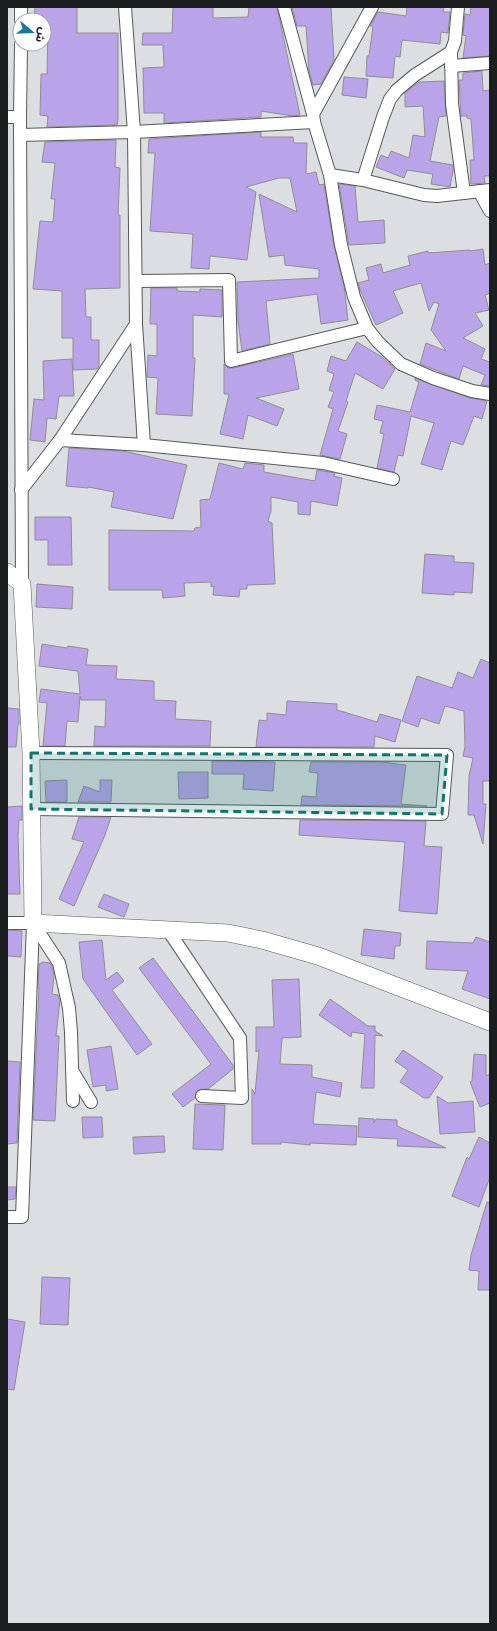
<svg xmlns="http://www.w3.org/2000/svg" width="497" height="1631" font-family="'IBM Plex Sans','Noto Sans Arabic',sans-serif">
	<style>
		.building { fill: #baa4e9; stroke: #8f8e91 }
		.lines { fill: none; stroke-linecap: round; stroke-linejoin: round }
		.street-casing { stroke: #57585a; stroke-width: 14 }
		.secondary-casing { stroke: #57585a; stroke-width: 18 }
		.street { stroke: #fff; stroke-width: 12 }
		.secondary { stroke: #fff; stroke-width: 17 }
		.marked { fill: #0f766e; fill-opacity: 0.2; stroke: #0f766e; stroke-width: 3; stroke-dasharray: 8 5; stroke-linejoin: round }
	</style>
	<rect width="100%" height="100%" fill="#dddee1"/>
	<g class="building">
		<path d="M35 7H77V33H118V120L117 125 47 127 48 116 40 115 41 74H47L48 29H44V20H34Z"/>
		<path d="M173 7H213V18L248 17 249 7H277L300 115 293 116 261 111V117L164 123V113H144L143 68 164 67 163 45H142L143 33H172Z"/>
		<path d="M292 7H331L334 60 321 84 313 85 309 71 306 26H297Z"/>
		<path d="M407 7H444L443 12H450L448 33 441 32 440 44 402 40 400 57 395 56 393 78 366 76 367 56H369L373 26H370L378 12 406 16Z"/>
		<path d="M471 7H490V56L463 58 466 36 463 35 465 14 470 15Z"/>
		<path d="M482 71 483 91 490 90V176H484L485 183 471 184 470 160H474L471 119 467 118V116H461L459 80H463V73Z"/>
		<path d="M344 77 368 79 366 98 342 95Z"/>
		<path d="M444 81 446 116 439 117 430 161 453 165V171L450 187 431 184 433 174 407 170 404 178 376 167 381 155 388 158 391 151 409 158 413 135 425 137 423 106 405 107V93L419 82Z"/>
		<path d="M261 132V137H293L294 143H307L306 174 316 172 319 185 324 184 334 246 344 286 348 320 321 324 317 294 266 301 270 344 242 351 238 321 237 282 319 278V269L285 265 284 255 269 257 259 194 297 212 290 178H279L246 187 256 192 247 260 210 256 209 269 191 268 193 234 150 231 155 153H148L149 139Z"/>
		<path d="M116 140 115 167 120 168 118 215H120V288L85 289 86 317H91V340H99V366L97 369 73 370V338H62V291L33 289 40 221 53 222 55 199H51L55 163 42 162 45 142Z"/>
		<path d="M339 184 355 186 358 222 384 220 385 243 349 245Z"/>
		<path d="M483 249 485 265 490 263V293L485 295 489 310 475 313 483 326 463 338 485 349 481 359 490 362V386L481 385 485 375 463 366 459 379 420 364 426 343 446 351 431 330 439 304 434 302 429 311 421 283 393 291 403 313 376 325 360 290 358 283 369 280 366 268 381 264 383 273 410 265 408 256 428 251V253L470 250V251Z"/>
		<path d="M151 288H177V291L200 292V289L222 290V317L193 315V358H195L192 416 156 414 158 378 147 377 148 355 157 356V324H150Z"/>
		<path d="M357 342 382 357 395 369 383 389 355 373 346 401 348 402 338 431 347 434 340 459 320 455 333 409 328 407 334 392 329 390 334 374 327 371 331 356 346 361Z"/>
		<path d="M293 354 299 389 256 398 284 409 277 426 248 415 243 439 220 434 229 394H224V364L228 368H233Z"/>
		<path d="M72 359 74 396H59L56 419 47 418 45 442 30 440 34 399 44 400 43 361Z"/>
		<path d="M415 378 470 398 487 401 482 419 474 416 463 445 451 441 442 470 421 464 434 423 411 416 403 456 398 455 394 472 377 468 384 434 380 433 383 421 374 419 377 405 410 412 419 382 415 380Z"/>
		<path d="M69 448 123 451 187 465 173 519 111 507 114 492 88 487V488L66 486Z"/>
		<path d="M219 463 243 469 245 463 264 465V472L315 481 317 470 335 473 334 476 342 478 337 506 311 501 310 515 298 514V502L271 497V511L268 521 272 523 275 584 247 585V589H240L239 597 213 595 214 586 211 587V582L184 583 185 596 163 598 162 590H109V530L194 531 195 528 201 527 200 500 210 499Z"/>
		<path d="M35 517H71L72 565H48V540H35Z"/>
		<path d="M425 554 454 556V562L474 563 472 593 454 592V595L422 593Z"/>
		<path d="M37 584 73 587 72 609 36 607Z"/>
		<path d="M42 644 67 648 68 646 88 649 86 665 117 666 116 679 154 681V700L176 701 175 719 211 721 210 746H94L95 726 105 727 106 700H81L80 696 78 722 67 721 65 746H43L47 703 39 702 41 689 80 694 78 671 39 666Z"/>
		<path d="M481 659 490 663V781H483V804H486L483 844 474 815H468L469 776 473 758 463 756 465 747 464 711 445 706 439 724 421 718 418 727 402 721 417 676 452 688 458 672 473 678Z"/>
		<path d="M287 701 337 704V710L377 722 380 714 401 720 395 742 375 736 374 747H256L259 720 267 721V713L286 715Z"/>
		<path d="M7 708 19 709V724L18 725 16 747H7Z"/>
		<path d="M212 761 275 762 273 791 243 789 244 774H212Z"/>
		<path d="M311 762H382L406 765 401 804 427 806 301 805 302 796 316 797 318 773 309 772Z"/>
		<path d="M178 772H208V798L179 799Z"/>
		<path d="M67 780V802H46L45 781Z"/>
		<path d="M100 780H112L111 802H78L84 786 100 792Z"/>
		<path d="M22 806V820H19L18 836 20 894H7V807Z"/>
		<path d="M79 817H111L105 835 74 906 59 899 84 842 72 839Z"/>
		<path d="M300 820 426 821 424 846 442 847 437 914 399 911 405 842 299 835Z"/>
		<path d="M104 894 129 904 124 917 98 907Z"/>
		<path d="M364 929 401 933 400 946H395L394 959 361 955Z"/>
		<path d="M7 930 22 931 21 957 7 956Z"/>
		<path d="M476 937 490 942V999L462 989 468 971 426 969 427 941 473 943Z"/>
		<path d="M102 940 106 980 117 972 124 981 112 990 152 1044 137 1055 83 979 79 942Z"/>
		<path d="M153 958 233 1065V1069L208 1089 198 1090 196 1092 195 1098 183 1107 172 1094 211 1064 139 968Z"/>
		<path d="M43 962 50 963 52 966 54 976 52 994 58 995 60 1000 56 1036H59L55 1121 33 1120 39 988H38L39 964Z"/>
		<path d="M299 979 301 1037 282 1038 280 1064 312 1065V1077L342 1083 340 1097 316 1092 313 1124 357 1126 356 1145 310 1143V1145L281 1142V1144H252V1089L255 1094 259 1050 256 1052V1027H274L272 980Z"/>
		<path d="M330 999 368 1026H375V1031L383 1036 375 1035 374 1088H361L365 1034 352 1032 351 1037 319 1015Z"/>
		<path d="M111 1046 118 1089 106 1091V1085L93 1087 87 1050Z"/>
		<path d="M403 1050 443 1077 429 1098H424L400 1082 408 1070 395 1061Z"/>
		<path d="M474 1054 486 1055V1076L490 1074V1103L480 1107 470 1082 472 1081Z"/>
		<path d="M7 1061 20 1062 17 1143 7 1144Z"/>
		<path d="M437 1096 448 1103 473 1101 475 1132 440 1134Z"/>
		<path d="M195 1104 225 1105 223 1150 193 1149Z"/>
		<path d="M82 1117H102L103 1137 83 1138Z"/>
		<path d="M359 1118 374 1119V1123L376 1119 397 1120V1126L446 1148 397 1146 398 1139 358 1137Z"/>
		<path d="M164 1136 165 1152 134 1154 133 1137Z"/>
		<path d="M479 1137 490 1143V1177L479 1207 452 1196 467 1157 469 1159Z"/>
		<path d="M7 1187H16L15 1199 7 1200Z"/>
		<path d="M487 1202H490V1290H478L479 1271 469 1270 471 1255Z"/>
		<path d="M42 1277 70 1278 68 1325 40 1324Z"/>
		<path d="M7 1319 25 1322 14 1390 7 1389Z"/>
	</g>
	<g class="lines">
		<defs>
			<g id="street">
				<path d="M284 7 313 114 314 122 330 175 341 245 354 297 367 328 378 342 401 364 433 378 472 391 490 394"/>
				<path d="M21 20V7"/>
				<path d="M21 44 20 117 22 584"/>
				<path d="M451 52 452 104 464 193"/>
				<path d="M451 66 490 63"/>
				<path d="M313 114 372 7"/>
				<path d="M7 117H20"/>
				<path d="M20 135 134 132 314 122"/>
				<path d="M330 175 363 180 424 195 437 196 490 190"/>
				<path d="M363 180 383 117 390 99 397 90 415 75 451 52 455 41 458 7"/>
				<path d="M479 191 490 211"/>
				<path d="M136 281 229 280 231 361 367 328"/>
				<path d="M60 440 144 445 136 324"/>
				<path d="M144 445 323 463 393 479"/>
				<path d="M21 490 60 440 136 324 134 132 125 7"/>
				<path d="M31 809 442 814 447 755 31 753"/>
				<path d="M7 923H33"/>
				<path d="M33 923 59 963 69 1008 71 1032 73 1101"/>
				<path d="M168 930 240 1038 242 1098 202 1096"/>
				<path d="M73 1072 91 1102"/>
				<path d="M7 1217H22L33 923"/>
			</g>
			<path id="secondary" d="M7 572 22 584 31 753 33 923 228 933 262 940 318 956 490 1022"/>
		</defs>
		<use href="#street" class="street-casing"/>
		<use href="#secondary" class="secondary-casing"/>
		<use href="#street" class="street"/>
		<use href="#secondary" class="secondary"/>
	</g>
	<path class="marked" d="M31 753 447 755 442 814 31 809Z"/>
	<rect width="497" height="1631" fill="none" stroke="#1c1d1e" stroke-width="16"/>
	<g transform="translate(32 32) rotate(109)"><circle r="19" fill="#ffffff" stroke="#a4a5a5"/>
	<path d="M0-3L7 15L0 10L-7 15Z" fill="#1778a5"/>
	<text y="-6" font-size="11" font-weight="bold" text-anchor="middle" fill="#1c1d1e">ش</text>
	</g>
</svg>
